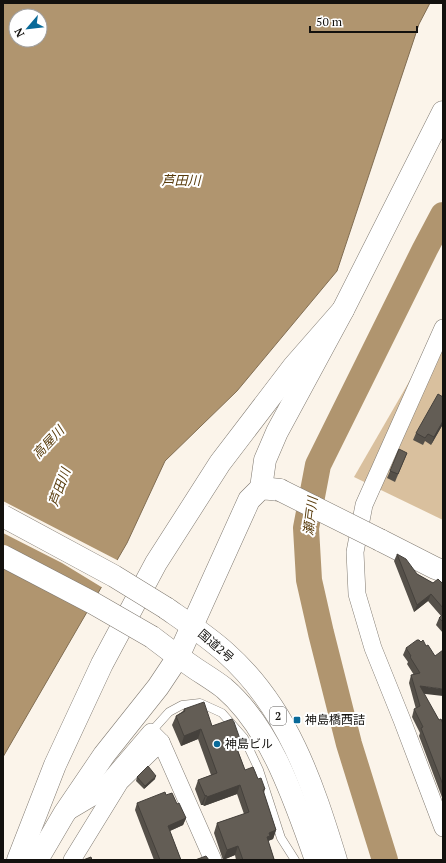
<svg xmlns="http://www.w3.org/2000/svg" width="446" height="863" font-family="'PT Serif','Noto Sans JP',serif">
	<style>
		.green { fill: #d9c09e }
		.water { fill: #b0956f; stroke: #816d52; fill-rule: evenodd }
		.pier { fill: #fbf4ea }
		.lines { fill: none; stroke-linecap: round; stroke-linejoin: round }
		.river { stroke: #b0956f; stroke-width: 26 }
		.lane-casing { stroke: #807a71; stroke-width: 9 }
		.street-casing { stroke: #807a71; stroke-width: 18 }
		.secondary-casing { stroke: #807a71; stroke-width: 23 }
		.highway-casing { stroke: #807a71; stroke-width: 23 }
		.lane { stroke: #fff; stroke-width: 8 }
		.street { stroke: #fff; stroke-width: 17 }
		.secondary { stroke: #fff; stroke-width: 22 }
		.highway { stroke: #fff; stroke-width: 22 }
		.secondary-bridge-casing { stroke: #807a71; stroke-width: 23; stroke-linecap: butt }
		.highway-bridge-casing { stroke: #807a71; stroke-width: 23; stroke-linecap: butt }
		.secondary-bridge { stroke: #fff; stroke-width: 22 }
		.highway-bridge { stroke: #fff; stroke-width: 22 }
		.wall { fill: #555049 }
		.shaded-wall { fill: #45413c }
		.building { fill: #635d55; stroke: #45413c }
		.poi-dot { fill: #096a99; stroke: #fff; stroke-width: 1.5 }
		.labels { text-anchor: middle; stroke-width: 4; stroke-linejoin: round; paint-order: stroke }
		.shield { fill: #fff; stroke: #5a5856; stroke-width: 1 }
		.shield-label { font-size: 11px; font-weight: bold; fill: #13110e }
		.street-label { font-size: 12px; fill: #13110e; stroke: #fff }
		.poi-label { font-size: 12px; fill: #13110e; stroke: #fff; text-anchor: start }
		.water-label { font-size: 13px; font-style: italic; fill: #593c0c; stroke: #fff }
	</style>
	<rect width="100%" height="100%" fill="#fbf4ea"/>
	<path class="green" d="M443 323V520L354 477Z"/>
	<path class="water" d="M3 3H430L419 24 337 271 237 391 165 461 127 543 3 757ZM16 16H40V40H16Z"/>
	<path class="pier" d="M3 501 119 561 103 588 62 563 3 533Z"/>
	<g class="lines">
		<path class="river" d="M385 860 349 744 321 633 309 580 306 528 318 465 425 249 443 215"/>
		<defs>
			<path id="lane" d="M151 732 169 712 182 705 200 703 222 713 244 738 259 770 281 838 295 860"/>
			<g id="street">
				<path d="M443 328 364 505 355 552 357 594 373 648 402 720 443 828"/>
				<path d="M66 813 98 794 151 732 161 742"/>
				<path d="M72 860 120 782 161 742 213 860"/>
			</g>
			<g id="secondary">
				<path d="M261 488 265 460 277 432 343 310 443 112"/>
				<path d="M380 540 435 568 443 571"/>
				<path d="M18 860 55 765 102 664 156 563 220 463 294 366 343 310"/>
				<path d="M34 860 40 855 64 814 104 755 158 687 178 657 249 500 261 488 280 490"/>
			</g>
			<g id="highway">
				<path d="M166 608C186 622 207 636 225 652 288 708 312 782 336 860"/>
				<path d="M152 637C166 648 181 659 196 669 205 675 215 681 224 688 272 729 295 802 316 860"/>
			</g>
		</defs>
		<use href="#lane" class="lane-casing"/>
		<use href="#street" class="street-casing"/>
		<use href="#secondary" class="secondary-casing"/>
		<use href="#highway" class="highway-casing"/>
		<use href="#lane" class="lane"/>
		<use href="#street" class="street"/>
		<use href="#secondary" class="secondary"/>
		<use href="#highway" class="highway"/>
		<defs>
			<path id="secondary-bridge" d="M280 490 380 540"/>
			<g id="highway-bridge">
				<path d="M3 516 114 576 166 608"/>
				<path d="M3 556 93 603 152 637"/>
			</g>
		</defs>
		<use href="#secondary-bridge" class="secondary-bridge-casing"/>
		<use href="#highway-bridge" class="highway-bridge-casing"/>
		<use href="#secondary-bridge" class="secondary-bridge"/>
		<use href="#highway-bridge" class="highway-bridge"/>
	</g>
	<g class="wall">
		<path d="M443 424 431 445 425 441 423 445 413 440 416 433Z"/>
		<path d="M407 453 395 482 387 478 390 471Z"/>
		<path d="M397 554 417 574 433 583 443 584V633L436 625 439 618 441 616 428 601 414 612 394 561Z"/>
		<path d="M421 642 426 646 435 656 424 694 439 720 443 724V800L419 736 420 733 412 717 414 709H416L409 683 411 675H414L407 664 408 662 403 655 406 648Z"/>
		<path d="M184 709 212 726 240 739 237 748 245 770 258 779 265 789 264 793 276 830 273 839 268 841 274 859V860H236L235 855 223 860 214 833 217 823 244 814 237 794 204 806 203 805H201L195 789 198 780 211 775 198 739 181 746 172 725 176 716 183 711Z"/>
		<path d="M137 777 155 779 144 789 136 781Z"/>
		<path d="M166 795 177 804 186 818 183 825 170 831 181 860H154L135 810 137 803Z"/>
	</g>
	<g class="shaded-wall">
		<path d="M443 421V424L431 445 434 437Z"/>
		<path d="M431 594 428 601 414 612 417 605Z"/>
		<path d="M420 686 443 689V696L417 693Z"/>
		<path d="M201 729 198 739 181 746 184 736Z"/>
		<path d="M240 739 237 748 234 741Z"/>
		<path d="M156 776 155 779 144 789 145 786Z"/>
		<path d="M240 785 237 794 204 806 207 797Z"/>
		<path d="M206 795 203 805H201L205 796Z"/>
		<path d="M186 818 183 825 165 833 168 826Z"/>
		<path d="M276 830 273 839 268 841 263 846 269 833Z"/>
		<path d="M238 846 235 855 223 860 227 850Z"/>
	</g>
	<g class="building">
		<path d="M438 394 443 397V421L434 437 428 434 425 438 416 433Z"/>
		<path d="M399 449 407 453 398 474 390 471Z"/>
		<path d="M397 554 406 559 417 574 433 583 438 579 443 584V608L431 594 417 605Z"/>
		<path d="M443 614V622L439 618Z"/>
		<path d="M417 640H419L421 642 423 640 426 646 428 645 435 656 443 650V689L420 686 439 720 441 719 443 724V785L421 728 423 727 414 709 420 706 411 675 420 673 410 657 411 656 406 648Z"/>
		<path d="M204 702 212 726 232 719 234 722 240 739 234 741 245 770 253 767 258 779 261 778 265 789 263 790 276 830 269 833 270 836 267 837 274 859 271 860H243L238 846 227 850 217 823 249 812 240 785 207 797 206 795 205 796 198 780 217 773 201 729 184 736 176 716 185 711 184 709Z"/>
		<path d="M148 766 156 776 145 786 137 777Z"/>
		<path d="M165 792 166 795 172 793 177 804 179 803 186 818 168 826 181 860H160L137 803Z"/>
		<path d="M206 856 209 860H195Z"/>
		<path d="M91 857 92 860H83Z"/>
	</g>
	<g class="poi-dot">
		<rect x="293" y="716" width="8" height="8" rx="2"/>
		<circle cx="217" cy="744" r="4"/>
	</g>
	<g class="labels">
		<rect class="shield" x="270" y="707" width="16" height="18" rx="3"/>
		<g class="shield-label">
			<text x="278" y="720">2</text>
		</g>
		<g class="street-label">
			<text transform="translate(216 646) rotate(41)" y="4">国道2号</text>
		</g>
		<g class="poi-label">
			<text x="305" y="724">神島橋西詰</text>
			<text x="225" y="748">神島ビル</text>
		</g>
		<g class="water-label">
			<text x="181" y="185">芦田川</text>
			<text transform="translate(48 442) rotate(-47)" y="5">高屋川</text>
			<text transform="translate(59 487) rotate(-70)" y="5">芦田川</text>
			<text transform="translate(310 516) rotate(-83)" y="5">瀬戸川</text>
		</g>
	</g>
	<rect width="446" height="863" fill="none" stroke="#13110e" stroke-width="8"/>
	<g transform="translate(28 28) rotate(242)"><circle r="19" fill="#ffffff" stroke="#a1a09f"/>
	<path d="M0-3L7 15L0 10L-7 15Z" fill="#096a99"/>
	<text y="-6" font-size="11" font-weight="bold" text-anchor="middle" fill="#13110e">N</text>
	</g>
	<path d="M310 26v6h107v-6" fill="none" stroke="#13110e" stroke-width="2"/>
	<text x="316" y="26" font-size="12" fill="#13110e" stroke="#ffffff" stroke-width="3" paint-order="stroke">50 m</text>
</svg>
